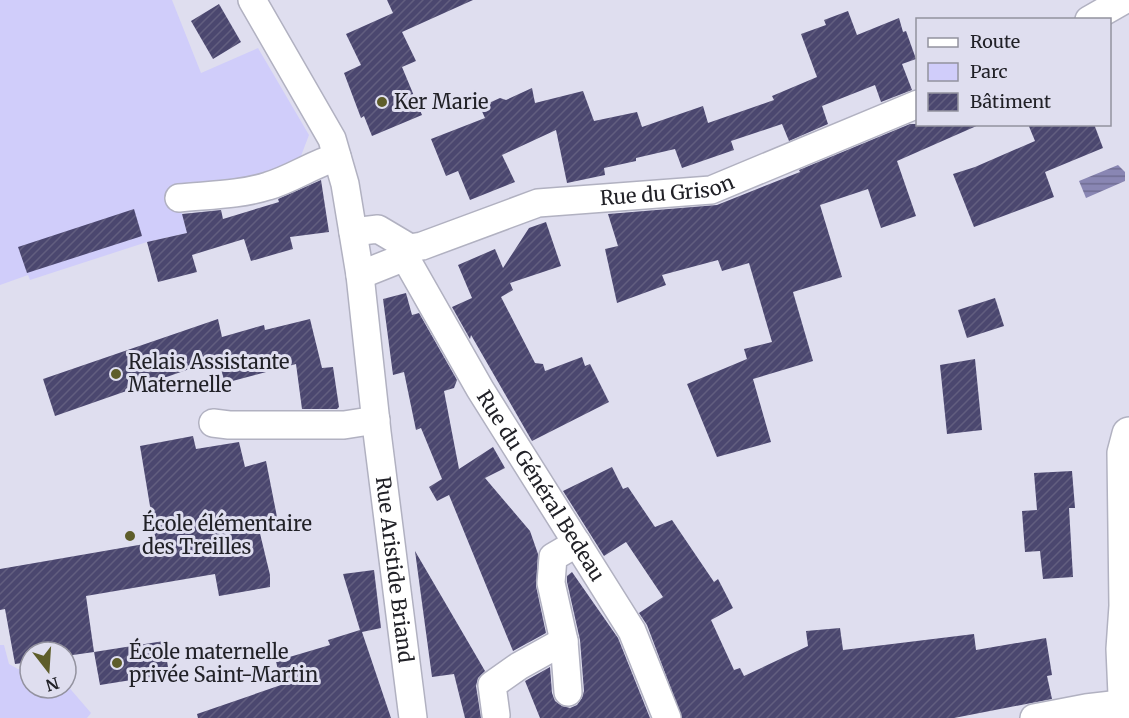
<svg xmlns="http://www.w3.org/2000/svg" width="1129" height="718" font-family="Merriweather,serif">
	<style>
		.green { fill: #d0cdfa }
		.water { fill: url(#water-rules) }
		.building { fill: url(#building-hatch) }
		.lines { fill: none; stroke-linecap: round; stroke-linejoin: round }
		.minor-casing { stroke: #b1b1c1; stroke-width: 30 }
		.tertiary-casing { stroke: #b1b1c1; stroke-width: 36 }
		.minor { stroke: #fff; stroke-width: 27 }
		.tertiary { stroke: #fff; stroke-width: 33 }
		.poi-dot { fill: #5e5d2a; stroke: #dfdeef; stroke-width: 2 }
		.labels { text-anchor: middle; stroke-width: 6; stroke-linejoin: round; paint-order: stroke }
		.poi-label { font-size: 20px; fill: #212127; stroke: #dfdeef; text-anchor: start }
		.street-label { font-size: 20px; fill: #212127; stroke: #dfdeef }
	</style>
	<defs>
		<pattern id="water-rules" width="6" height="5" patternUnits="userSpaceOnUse" patternTransform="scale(1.5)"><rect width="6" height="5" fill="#8986b3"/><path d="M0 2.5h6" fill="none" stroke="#706d92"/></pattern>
		<pattern id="building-hatch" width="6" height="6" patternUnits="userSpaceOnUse" patternTransform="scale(1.5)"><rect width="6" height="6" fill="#4b476f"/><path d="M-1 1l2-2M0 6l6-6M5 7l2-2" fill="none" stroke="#625e7f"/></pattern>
	</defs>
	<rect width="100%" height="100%" fill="#dfdeef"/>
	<g class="green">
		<path d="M0 0H172L201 73 258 48 309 135 296 169 180 205 187 233 147 242 30 280 28 275 0 285Z"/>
		<path d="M0 645H4L9 664 18 669 30 667V688H66V684L91 713 87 718H0Z"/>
	</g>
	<path class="water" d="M1118 165 1125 172V181L1086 198 1079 181Z"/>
	<g class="building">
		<path d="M387 0H473L402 32 416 61 402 67 422 115 372 136 364 116 361 118 344 73 361 65 346 34 393 13Z"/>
		<path d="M219 4 241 42 213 59 191 21Z"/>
		<path d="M848 11 857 35 899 18 903 32 906 31 916 59 902 64 912 90 881 102 875 85 822 106 828 124 789 141 782 124 731 141 734 150 682 168 675 149 636 158V161L604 168 605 175 567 183 556 130 502 155 515 182 470 200 458 171 446 176 431 139 485 118 480 107 500 98 506 100 532 88 535 103 583 91 594 121 637 112 642 127 703 106 708 123 774 100 772 96 817 77 801 34 826 25 824 20Z"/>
		<path d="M910 124H981L897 161 916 216 881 228 868 189 820 205 842 277 793 292 813 361 753 379 771 442 717 457 687 384 747 359 744 349 772 342 749 263 722 271 718 260 662 275 666 285 617 303 605 249 618 246 608 214 717 205 800 172 799 170Z"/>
		<path d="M1028 124H1094L1103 148 1045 172 1054 197 974 227 953 174 975 167 1035 141Z"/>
		<path d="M321 180 329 232 290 237 293 249 251 261 244 239 192 255 197 272 158 282 147 242 187 233 182 214 221 210 223 219 279 202 278 199Z"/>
		<path d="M134 209 142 236 27 273 18 247Z"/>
		<path d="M546 222 561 266 510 283 513 290 501 297 535 363 543 364 545 371 582 357 585 366 590 364 609 402 532 441 471 335 470 339 452 307 472 298 458 265 495 249 503 268 529 228Z"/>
		<path d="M406 293 412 315 419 313 457 380 454 388 444 391 459 469 493 447 505 468 485 478 530 531 538 554 536 586 546 633 513 651 449 495 437 501 429 487 442 479 421 428 416 430 404 372 393 375 383 299Z"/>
		<path d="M995 298 1004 326 967 338 958 310Z"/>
		<path d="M218 319 222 337 264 325 265 330 310 319 322 368 333 367 339 407 337 409H302L296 364 225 383 218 359 55 416 43 379Z"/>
		<path d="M975 359 982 430 947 434 940 365Z"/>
		<path d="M193 436 196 449 239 442 245 467 266 461 277 517 257 521 270 575V587L219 596 215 574 86 596 94 652 66 656V652H30V662L15 664 5 609 0 610V569L156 542 140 446Z"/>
		<path d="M612 467 623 489 628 487 655 527 672 520 714 582 718 579 733 608 711 620 734 670 740 668 744 676 808 646 806 631 840 628 843 650 974 634 976 650 1046 638 1052 675 1047 676 1052 699 954 718H682L647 625 639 613 663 597 626 542 604 556 563 491Z"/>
		<path d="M1072 471 1075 508H1069L1073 577 1043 579 1040 551 1025 552 1022 511 1037 510 1034 473Z"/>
		<path d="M415 551 485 671 478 678 476 686 481 718H465L454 674 432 677Z"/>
		<path d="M374 570 381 628 362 632 391 718H198L197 714 281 685 276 661 330 645 328 640 360 630 343 574Z"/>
		<path d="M572 572 618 638 650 718H540L525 681 550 667 552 693 555 701 562 706 570 708 577 705 582 698 584 691 580 640 567 582V576Z"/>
		<path d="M164 641 169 674 100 685 94 652Z"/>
	</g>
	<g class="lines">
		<defs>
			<g id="minor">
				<path id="s1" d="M252 0 332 139 345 184 360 275 377 432 413 718"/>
				<path d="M1089 20 1124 0"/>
				<path d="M179 198C209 195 240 195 268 186 292 179 313 164 337 157"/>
				<path id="s2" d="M353 232 378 229 410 248 422 246 538 203 711 190 918 104"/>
				<path id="s3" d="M405 257 480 389 632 631 667 718"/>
				<path d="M360 275 405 257 410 248"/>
				<path d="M213 423 229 425H344L376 420"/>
				<path d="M568 692 564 641 551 583 553 557 577 543"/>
				<path d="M496 715 492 685 519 666 564 641"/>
				<path d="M1034 718 1086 708 1129 703"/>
			</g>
			<path id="tertiary" d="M1126 718 1123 649 1126 606 1124 453 1129 434"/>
		</defs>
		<use href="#minor" class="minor-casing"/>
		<use href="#tertiary" class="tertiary-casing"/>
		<use href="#minor" class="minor"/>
		<use href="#tertiary" class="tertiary"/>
	</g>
	<g class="poi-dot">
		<circle cx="382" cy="102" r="6"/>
		<circle cx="116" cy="374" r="6"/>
		<circle cx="130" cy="536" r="6"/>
		<circle cx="117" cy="663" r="6"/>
	</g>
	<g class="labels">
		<g class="poi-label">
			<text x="394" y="109">Ker Marie</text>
			<text x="128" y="369">Relais Assistante<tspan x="128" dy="23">Maternelle</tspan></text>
			<text x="142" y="531">École élémentaire<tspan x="142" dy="23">des Treilles</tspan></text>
			<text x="129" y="659">École maternelle<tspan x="129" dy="23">privée Saint-Martin</tspan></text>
		</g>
		<g class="street-label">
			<text dy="7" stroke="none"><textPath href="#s2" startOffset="328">Rue du Grison</textPath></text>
			<text dy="7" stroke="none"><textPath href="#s3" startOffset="266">Rue du Général Bedeau</textPath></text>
			<text dy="7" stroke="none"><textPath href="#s1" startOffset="596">Rue Aristide Briand</textPath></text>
		</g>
	</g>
	<rect x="916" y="18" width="195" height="108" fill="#dfdeef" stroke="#93929f" stroke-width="1.5"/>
	<rect x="928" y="38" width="30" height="9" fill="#ffffff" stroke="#93929f" stroke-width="1.5"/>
	<text x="970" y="48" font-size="18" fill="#212127">Route</text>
	<rect x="928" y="63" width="30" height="18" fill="#d0cdfa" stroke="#93929f" stroke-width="1.5"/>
	<text x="970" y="78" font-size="18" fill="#212127">Parc</text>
	<rect x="928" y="93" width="30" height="18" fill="url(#building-hatch)" stroke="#93929f" stroke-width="1.5"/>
	<text x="970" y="108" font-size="18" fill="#212127">Bâtiment</text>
	<g transform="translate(48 670) rotate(163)"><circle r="28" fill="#dfdeef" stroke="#93929f" stroke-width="1.5"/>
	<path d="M0-4.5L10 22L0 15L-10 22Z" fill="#5e5d2a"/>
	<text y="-9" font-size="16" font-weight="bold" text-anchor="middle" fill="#212127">N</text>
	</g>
</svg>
